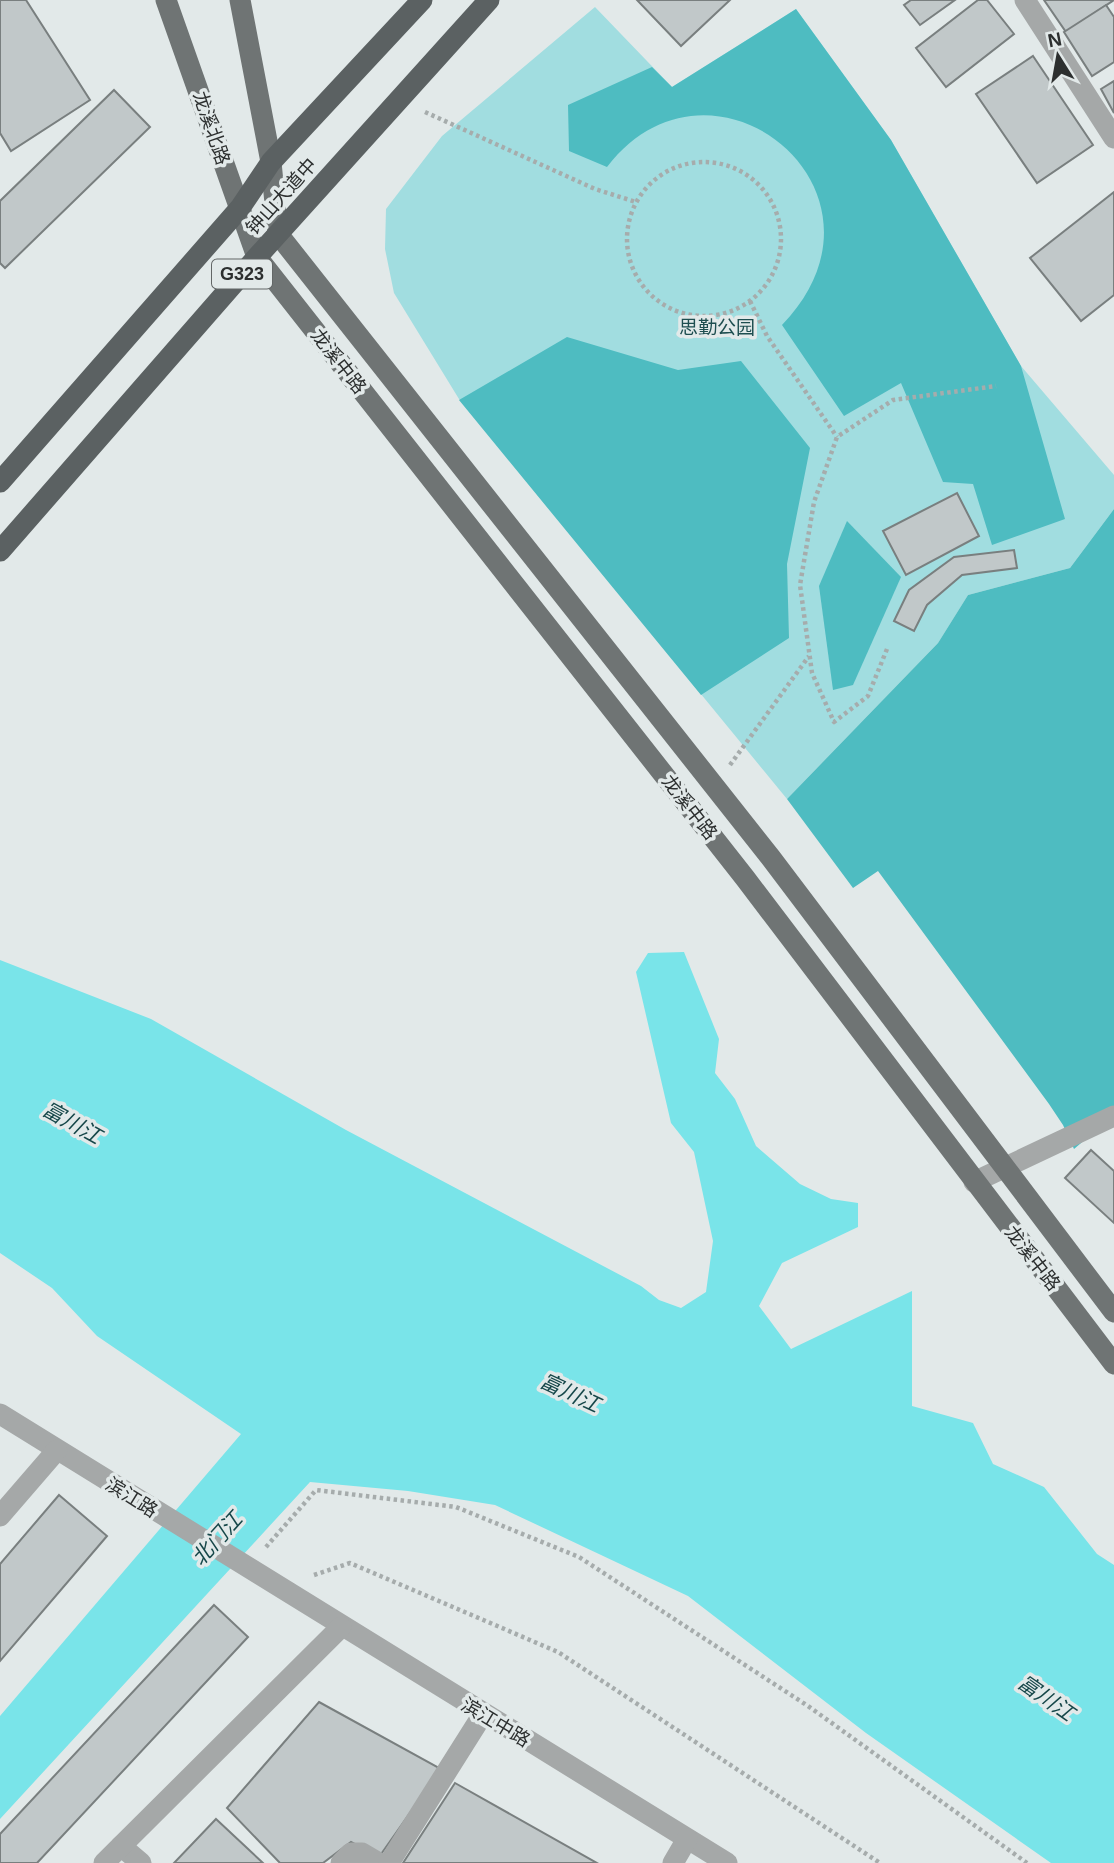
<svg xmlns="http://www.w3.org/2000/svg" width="1114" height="1863" font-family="Arial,'Noto Sans SC',sans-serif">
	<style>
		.green { fill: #a1dde0 }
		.forest { fill: #4ebcc1 }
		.water { fill: #79e4e9 }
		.building { fill: #c1c8c9; stroke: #797f7f; stroke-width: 2 }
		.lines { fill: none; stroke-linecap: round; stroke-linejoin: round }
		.path { stroke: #a6acac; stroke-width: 4.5; stroke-dasharray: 3.5 3.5; stroke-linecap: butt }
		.minor { stroke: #a5a8a8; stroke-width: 21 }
		.major { stroke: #6f7474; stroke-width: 21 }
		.highway { stroke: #5b6162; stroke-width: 21 }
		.labels { text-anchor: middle; stroke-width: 7; stroke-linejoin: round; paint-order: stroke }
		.shield { fill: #e2e9e9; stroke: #636767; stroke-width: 2 }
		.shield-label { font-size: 18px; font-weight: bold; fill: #2c2f2f }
		.street-label { font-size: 19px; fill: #2c2f2f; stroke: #e2e9e9 }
		.park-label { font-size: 19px; fill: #1e4e50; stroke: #e2e9e9 }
		.water-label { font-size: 21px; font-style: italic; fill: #164749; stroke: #e2e9e9 }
	</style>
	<rect width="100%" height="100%" fill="#e2e9e9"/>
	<path class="green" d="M595 7 672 87 796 9 891 140 1021 366 1114 475V509L1070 568 968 595 938 643 787 799 459 399 394 293 385 249 386 209 442 136Z"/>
	<g class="forest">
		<path d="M796 9 891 140 1021 366 1065 519 992 545 973 484 943 482 901 383 844 416 782 325C911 191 711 31 607 167L569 151 568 105 652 67 672 87Z"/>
		<path d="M567 337 678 370 741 361 810 448 787 564 789 638 701 695 459 400Z"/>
		<path d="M1114 509V1115L1074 1149 1063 1125 1049 1104 878 871 853 888 787 799 938 643 968 595 1070 568Z"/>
		<path d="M847 521 901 577 853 685 833 690 819 586Z"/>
	</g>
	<path class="water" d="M684 952 719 1039 715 1073 735 1099 756 1146 800 1184 831 1199 858 1203V1227L782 1263 759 1306 791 1349 912 1291V1406L973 1423 993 1464 1044 1487 1097 1554 1114 1565V1863H1051L866 1733 688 1596 495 1505 408 1491 310 1482 0 1819V1716L241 1434 97 1336 52 1288 0 1253V960L151 1019 346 1130 641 1286 659 1300 681 1308 706 1292 713 1241 694 1152 671 1123 636 972 648 953Z"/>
	<g class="building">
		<path d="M0 0H26L90 100 11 151 0 133Z"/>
		<path d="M637 0H730L681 46Z"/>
		<path d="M911 0H955L920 25 904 5Z"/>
		<path d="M978 0H987L1014 34 946 87 916 48Z"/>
		<path d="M1044 0H1114L1066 32Z"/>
		<path d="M1106 5 1114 17V62L1092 76 1064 32Z"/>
		<path d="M1033 56 1093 145 1037 183 976 94Z"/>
		<path d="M1114 81V113L1101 89Z"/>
		<path d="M114 90 150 127 5 268 0 263V201Z"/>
		<path d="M1114 192V295L1081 321 1030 258Z"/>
		<path d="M957 493 979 536 906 575 883 531Z"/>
		<path d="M1014 550 1017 568 962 575 927 605 914 631 894 621 909 590 954 557Z"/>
		<path d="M1091 1150 1114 1171V1223L1065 1178Z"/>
		<path d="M59 1495 107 1536 0 1661V1564Z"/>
		<path d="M214 1605 248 1637 37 1863H0V1834Z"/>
		<path d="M319 1702 441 1769 379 1857 351 1842 323 1863H280L227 1808Z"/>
		<path d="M455 1783 597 1863H403Z"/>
		<path d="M216 1819 263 1863H174Z"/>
	</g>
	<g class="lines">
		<g class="path">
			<path d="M425 112 595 189 636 202"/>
			<circle cx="704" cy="239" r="77"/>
			<path d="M750 301 767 336 837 437"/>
			<path d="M887 649 868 696 834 722 812 673 800 585 814 502 837 437 893 400 996 386"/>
			<path d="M730 765 809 656"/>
			<path d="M266 1547 316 1490 456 1507 579 1557 808 1706 1027 1863"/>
			<path d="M314 1575 350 1563 558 1652 880 1863"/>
		</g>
		<g class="minor">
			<path d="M1025 0 1114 138"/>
			<path d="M974 1182 1114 1116"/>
			<path d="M0 1414 727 1863"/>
			<path d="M0 1516 57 1450"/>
			<path d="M121 1846 141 1863"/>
			<path d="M104 1863 341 1627"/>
			<path d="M341 1863 351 1853H362L379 1863"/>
			<path d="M389 1863 483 1714"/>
			<path d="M673 1863 687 1839"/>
		</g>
		<g class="major">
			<path d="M166 0 257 257 745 878 1114 1364"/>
			<path d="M240 0 271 162 278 234 771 858 1114 1312"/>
		</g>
		<g class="highway">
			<path d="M0 482 240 208 271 162 422 0"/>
			<path d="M0 551 257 257 489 0"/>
		</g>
	</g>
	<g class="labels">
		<rect class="shield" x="212" y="259.5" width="60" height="29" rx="5"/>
		<g class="shield-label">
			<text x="242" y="280">G323</text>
		</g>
		<g class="street-label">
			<text transform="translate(212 128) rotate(71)" y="7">龙溪北路</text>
			<text transform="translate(281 196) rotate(-48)" y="7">钟山大道中</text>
			<text transform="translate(339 361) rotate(52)" y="7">龙溪中路</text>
			<text transform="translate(690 807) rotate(52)" y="7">龙溪中路</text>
			<text transform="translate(1033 1258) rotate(52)" y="7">龙溪中路</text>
			<text transform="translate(132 1497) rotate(32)" y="7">滨江路</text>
			<text transform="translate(496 1722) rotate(31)" y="7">滨江中路</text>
		</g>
		<g class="park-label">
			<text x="717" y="334">思勤公园</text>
		</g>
		<g class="water-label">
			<text transform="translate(72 1123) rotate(29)" y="7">富川江</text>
			<text transform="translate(570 1393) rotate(25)" y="7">富川江</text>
			<text transform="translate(217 1539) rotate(-48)" y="7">北门江</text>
			<text transform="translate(1046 1698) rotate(35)" y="7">富川江</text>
		</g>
	</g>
	<g transform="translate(1058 56) rotate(349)" stroke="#e2e9e9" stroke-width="5" paint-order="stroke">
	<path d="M0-5L12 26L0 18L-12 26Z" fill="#2c2f2f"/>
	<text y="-10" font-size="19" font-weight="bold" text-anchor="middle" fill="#2c2f2f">N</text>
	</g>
</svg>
